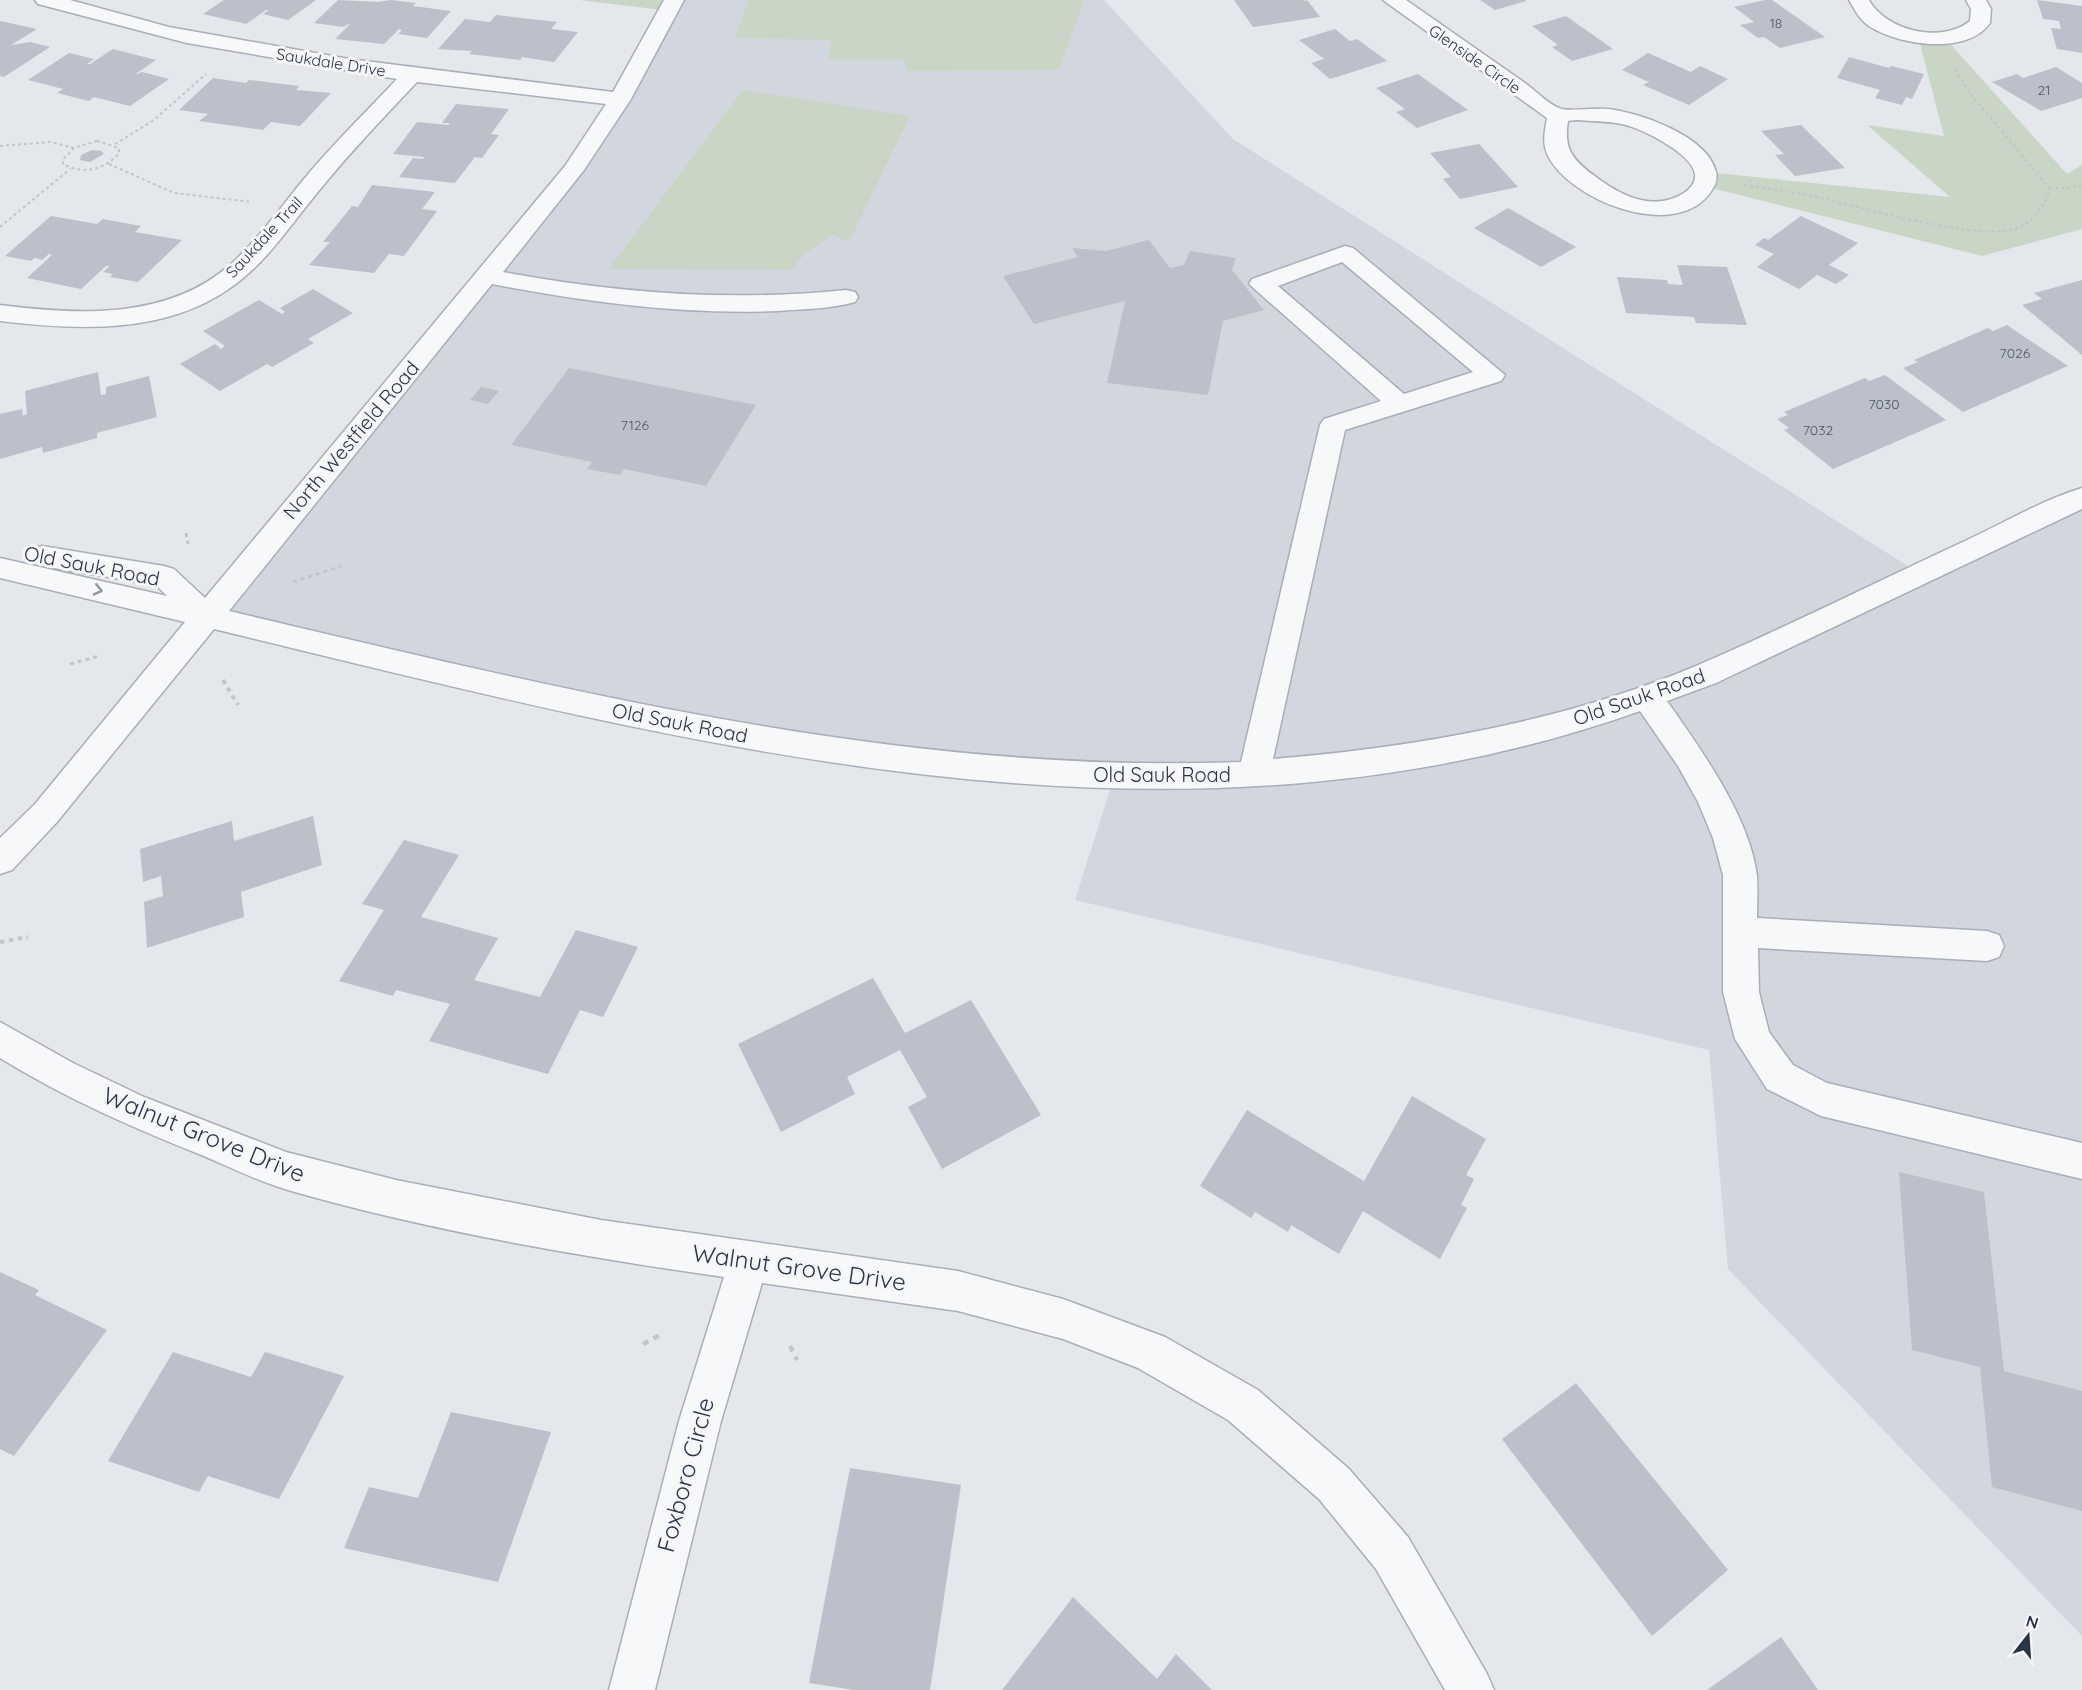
<svg xmlns="http://www.w3.org/2000/svg" width="2082" height="1690" font-family="Quicksand,sans-serif">
	<style>
		.built { fill: #d2d6de }
		.green { fill: #c9d6c5 }
		.building { fill: #bbc0ca }
		.lines { fill: none; stroke-linecap: round; stroke-linejoin: round }
		.minor-casing { stroke: #a9aeb7; stroke-width: 3 }
		.path-far3 { stroke: #c2c5cb; stroke-width: 2; stroke-dasharray: 3 3; stroke-linecap: butt }
		.path-far2 { stroke: #c2c5cb; stroke-width: 3; stroke-dasharray: 4 4; stroke-linecap: butt }
		.path-far1 { stroke: #c2c5cb; stroke-width: 4; stroke-dasharray: 4.5 4.5; stroke-linecap: butt }
		.path { stroke: #c2c5cb; stroke-width: 4.5; stroke-dasharray: 6 6; stroke-linecap: butt }
		.minor { fill: #f7f8fa; fill-rule: evenodd }
		.oneway { stroke: #9196a0 }
		.labels { text-anchor: middle; stroke-width: 6; stroke-linejoin: round; paint-order: stroke }
		.far-number-label { font-size: 14px; fill: #4f5766 }
		.far-street-label { font-size: 16px; fill: #2b3445; stroke: #f4f6f9 }
		.street-label { font-size: 20px; fill: #2b3445; stroke: #f4f6f9 }
		.near-street-label { font-size: 24px; fill: #2b3445; stroke: #f4f6f9 }
	</style>
	<rect width="100%" height="100%" fill="#e4e7ec"/>
	<path class="built" d="M674 0H1104L1233 139 1922 575 2082 498V1636L1728 1269 1709 1050 1075 900 1114 777 952 767 205 617 573 170Z"/>
	<g class="green">
		<path d="M579 0H674L671 11Z"/>
		<path d="M749 0H1084L1059 70 907 71 905 60 828 59 831 40 735 38Z"/>
		<path d="M1918 36 1945 38 2067 174 2082 165V229L1982 256 1704 186 1706 172 1950 197 1867 125 1944 136Z"/>
		<path d="M743 90 910 116 849 242 833 235 807 252 790 270 609 269Z"/>
	</g>
	<g class="building">
		<path d="M224 0H316L288 20 263 14 269 10H266L246 24 203 14Z"/>
		<path d="M338 0 378 2 391 0 416 3 413 6 451 11 427 38 398 34 402 30 399 29 384 44 335 39 351 23 343 27 314 23Z"/>
		<path d="M1234 0H1302L1308 1 1320 17 1253 27Z"/>
		<path d="M1480 0H1526V1L1495 10Z"/>
		<path d="M1765 0H1772L1825 37 1780 48 1764 37 1758 38 1740 25 1754 22 1734 7Z"/>
		<path d="M2037 0 2082 6V53L2057 49 2051 28 2061 29 2059 21 2043 19Z"/>
		<path d="M496 15 557 22 551 29 578 32 554 62 522 57 520 60 469 54 472 51 438 49 465 19 490 22Z"/>
		<path d="M1566 16 1613 49 1572 61 1552 47 1558 45 1532 26Z"/>
		<path d="M0 21 37 29 11 45 30 42 50 47 4 77 0 76Z"/>
		<path d="M1335 29 1350 41 1357 39 1387 61 1330 79 1311 63 1324 59 1299 40Z"/>
		<path d="M113 49 156 60 134 75 142 72 169 79 130 106 94 97 89 101 57 93 63 89 28 80 69 53 94 59 87 64H90Z"/>
		<path d="M1648 53 1691 72 1700 66 1728 79 1689 105 1643 85 1649 82 1622 70Z"/>
		<path d="M1849 57 1889 68 1891 66 1924 74 1912 99 1906 97 1902 105 1875 98 1880 90 1837 78Z"/>
		<path d="M2056 67 2082 83V98L2041 111 1992 82 2017 74 2023 78Z"/>
		<path d="M1418 74 1468 110 1417 128 1396 112 1405 109 1376 88Z"/>
		<path d="M213 78 246 83 249 80 299 86 296 90 331 93 300 126 271 122 263 130 199 121 208 114 179 110Z"/>
		<path d="M456 104 509 109 491 134 499 135 482 158 475 157 455 183 399 177 413 158 423 159 424 157 393 154 417 122 448 125 450 123H442Z"/>
		<path d="M1801 125 1845 168 1795 176 1775 155 1784 154 1761 131Z"/>
		<path d="M1479 144 1518 187 1460 199 1443 179 1451 177 1430 153Z"/>
		<path d="M92 150 101 151 104 154 90 162 80 160 81 155Z"/>
		<path d="M372 185 435 192 422 209 437 211 404 256 389 254 374 273 309 265 330 242H323L352 206 358 207Z"/>
		<path d="M1508 208 1576 247 1541 267 1474 228Z"/>
		<path d="M51 216 97 224 103 219 141 226 135 232 182 240 138 282 110 277 113 274 103 272 110 266H106L81 289 27 278 52 255 49 254 42 260 34 258 31 261 5 256Z"/>
		<path d="M1801 216 1858 243 1829 265 1849 275 1836 284 1817 275 1799 289 1757 267 1774 254 1755 245 1764 238 1768 240Z"/>
		<path d="M1149 240 1170 268 1184 265 1190 251 1236 258 1232 270 1264 310 1223 321 1208 395 1107 383 1125 301 1034 324 1003 276 1078 257 1072 248 1106 251Z"/>
		<path d="M1677 265 1727 267 1747 325 1696 323 1694 317 1626 313 1617 277 1667 280 1668 284 1683 285Z"/>
		<path d="M2082 280V355L2022 305 2042 299 2034 293Z"/>
		<path d="M313 289 353 313 308 339 314 343 272 367 267 364 220 391 180 364 215 344 221 349 225 346 203 331 259 300 282 314 285 312 280 308Z"/>
		<path d="M2007 325 2068 366 1963 412 1903 368 1918 362 1914 360 1988 328 1993 331Z"/>
		<path d="M569 368 756 405 706 486 624 469 620 475 587 469 592 462 511 445Z"/>
		<path d="M98 372 101 395 106 394V387L149 376 157 417 97 433V438L43 453 42 447 0 459V414L22 409 23 416 27 414 25 391Z"/>
		<path d="M1885 375 1946 420 1833 469 1784 430 1789 428 1777 419 1788 415 1784 412 1865 378 1869 381Z"/>
		<path d="M481 387 499 391 488 404 470 400Z"/>
		<path d="M313 816 322 865 241 892 244 917 147 948 144 902 163 896 161 876 143 882 140 849 232 821 234 841Z"/>
		<path d="M404 840 459 855 421 917 498 938 474 980 540 997 576 930 638 947 603 1017 580 1010 548 1074 429 1041 450 1004 396 990 393 996 339 981 384 910 362 904Z"/>
		<path d="M873 978 905 1033 971 1000 1041 1115 942 1169 908 1107 927 1097 900 1050 847 1077 855 1094 781 1132 738 1044Z"/>
		<path d="M1412 1096 1486 1139 1466 1175 1474 1179 1461 1205 1467 1208 1440 1259 1363 1211 1339 1254 1291 1225 1288 1232 1255 1212 1251 1218 1200 1186 1247 1110 1364 1181Z"/>
		<path d="M1899 1172 1984 1192 2004 1371 2082 1391V1511L1992 1487 1980 1367 1912 1350Z"/>
		<path d="M0 1272 39 1290 35 1295 107 1330 14 1456 0 1449Z"/>
		<path d="M173 1352 251 1377 265 1352 344 1376 279 1499 208 1476 199 1492 108 1461Z"/>
		<path d="M1576 1383 1728 1570 1652 1636 1502 1439Z"/>
		<path d="M451 1412 551 1432 498 1582 344 1548 369 1487 418 1498Z"/>
		<path d="M850 1468 961 1485 930 1690H854L809 1683Z"/>
		<path d="M1073 1597 1157 1679 1176 1654 1212 1690H1002Z"/>
		<path d="M1781 1637 1818 1690H1707Z"/>
	</g>
	<g class="lines">
		<defs>
			<g id="minor">
				<path d="M35 0H70L169 27 349 59 613 92 664 0H684L631 99 584 170 503 272C617 293 730 302 846 290L855 292 858 297 855 302C830 309 803 309 778 311 682 315 586 302 492 284L229 611C561 689 897 775 1241 762L1320 425 1324 419 1381 401 1249 284 1252 279 1345 246 1353 248 1505 375 1501 381 1345 430 1273 759C1416 747 1563 722 1696 666 1787 627 1876 582 1967 540 2004 523 2042 500 2082 488V509L1716 683 1667 701C1700 748 1750 817 1757 876 1758 890 1757 904 1757 918L1987 931 1999 935 2004 946 1999 957 1987 961 1758 948 1759 992 1769 1032 1793 1065 1827 1083 2082 1143V1179L1821 1116 1767 1089 1735 1039 1723 992V875L1713 838 1698 802 1678 766 1640 711C1170 878 678 741 214 629L57 822 12 870 0 874V838L35 804 185 622 0 578V558L167 596 156 585 42 566 32 563 28 556 32 549 42 546 164 566 174 569 205 598 565 166 606 104 417 82C385 116 352 150 322 187 293 221 268 262 230 288 164 335 76 330 0 321V305C78 315 167 320 230 265 258 240 280 208 304 179 333 144 366 112 397 79L187 43 38 4ZM1342 262 1473 372 1404 394 1278 286Z"/>
				<path d="M1383 0H1406C1446 28 1485 55 1525 83 1535 90 1550 106 1562 109 1568 111 1598 108 1607 109 1639 112 1708 136 1716 172 1718 180 1715 186 1710 193 1674 242 1568 200 1547 154 1542 142 1545 130 1547 118ZM1576 120C1591 121 1607 121 1622 124 1641 128 1692 153 1695 174 1696 182 1691 188 1684 193 1654 212 1621 196 1596 177 1574 161 1563 150 1568 121Z"/>
				<path d="M1849 0H1869C1886 31 1942 44 1970 21L1971 9 1966 0H1986L1991 9 1990 23C1967 56 1898 45 1869 26 1859 19 1855 10 1849 0Z"/>
				<path d="M0 1022 73 1063 144 1097 286 1152 396 1180 601 1220 958 1271 1063 1299 1165 1337 1258 1390 1349 1469 1408 1537 1487 1674 1494 1690H1445L1376 1569 1319 1499 1228 1420 1138 1368 1063 1339 958 1311 762 1283 721 1421 655 1690H609L679 1421 724 1277C578 1256 430 1231 288 1190 260 1182 232 1168 204 1156 133 1128 65 1098 0 1058Z"/>
			</g>
		</defs>
		<use href="#minor" class="minor-casing"/>
		<g class="path-far3">
			<path d="M1955 69 1969 92 2050 189"/>
			<path d="M97 141 119 148V153C105 170 83 175 63 164V159L74 148Z"/>
			<path d="M115 144 154 120 206 74"/>
			<path d="M0 146 51 142 74 148"/>
			<path d="M109 164 174 193 252 202"/>
			<path d="M1744 185C1770 189 1796 192 1821 198 1864 208 1977 241 2015 229 2032 224 2046 205 2050 189L2082 186"/>
			<path d="M0 227 70 169"/>
		</g>
		<g class="path-far2">
			<path d="M186 533 188 544"/>
			<path d="M293 582 341 566"/>
			<path d="M70 664 99 656"/>
		</g>
		<g class="path-far1">
			<path d="M223 680 238 705"/>
			<path d="M0 942 28 937"/>
		</g>
		<g class="path">
			<path d="M643 1344 662 1334"/>
			<path d="M790 1346 797 1360"/>
		</g>
		<use href="#minor" class="minor"/>
	</g>
	<defs><path id="oneway-chevron" d="M-2-3.5L2.5 0L-2 3.5" fill="none" stroke-width="1.6" stroke-linecap="round" stroke-linejoin="round" transform="scale(1.5)"/></defs>
	<use class="oneway" href="#oneway-chevron" transform="translate(98 590) rotate(13)"/>
	<g class="labels">
		<g class="far-number-label">
			<text x="1776" y="28">18</text>
			<text x="2044" y="95">21</text>
			<text x="2015" y="358">7026</text>
			<text x="1884" y="409">7030</text>
			<text x="635" y="430">7126</text>
			<text x="1818" y="435">7032</text>
		</g>
		<g class="far-street-label">
			<text transform="translate(1475 59) rotate(35)" y="6">Glenside Circle</text>
			<text transform="translate(331 62) rotate(9)" y="6">Saukdale Drive</text>
			<text transform="translate(264 237) rotate(-47)" y="6">Saukdale Trail</text>
		</g>
		<g class="street-label">
			<text transform="translate(351 440) rotate(-50)" y="7">North Westfield Road</text>
			<text transform="translate(92 566) rotate(11)" y="7">Old Sauk Road</text>
			<text transform="translate(1639 697) rotate(-19)" y="7">Old Sauk Road</text>
			<text transform="translate(680 723) rotate(11)" y="7">Old Sauk Road</text>
			<text x="1162" y="782">Old Sauk Road</text>
		</g>
		<g class="near-street-label">
			<text transform="translate(204 1135) rotate(22)" y="8">Walnut Grove Drive</text>
			<text transform="translate(799 1268) rotate(8)" y="8">Walnut Grove Drive</text>
			<text transform="translate(686 1475) rotate(-75)" y="8">Foxboro Circle</text>
		</g>
	</g>
	<g transform="translate(2028 1636) rotate(17)" stroke="#f4f6f9" stroke-width="4.5" paint-order="stroke">
	<path d="M0-4.5L10 22L0 15L-10 22Z" fill="#2b3445"/>
	<text y="-9" font-size="16" font-weight="bold" text-anchor="middle" fill="#2b3445">N</text>
	</g>
</svg>
